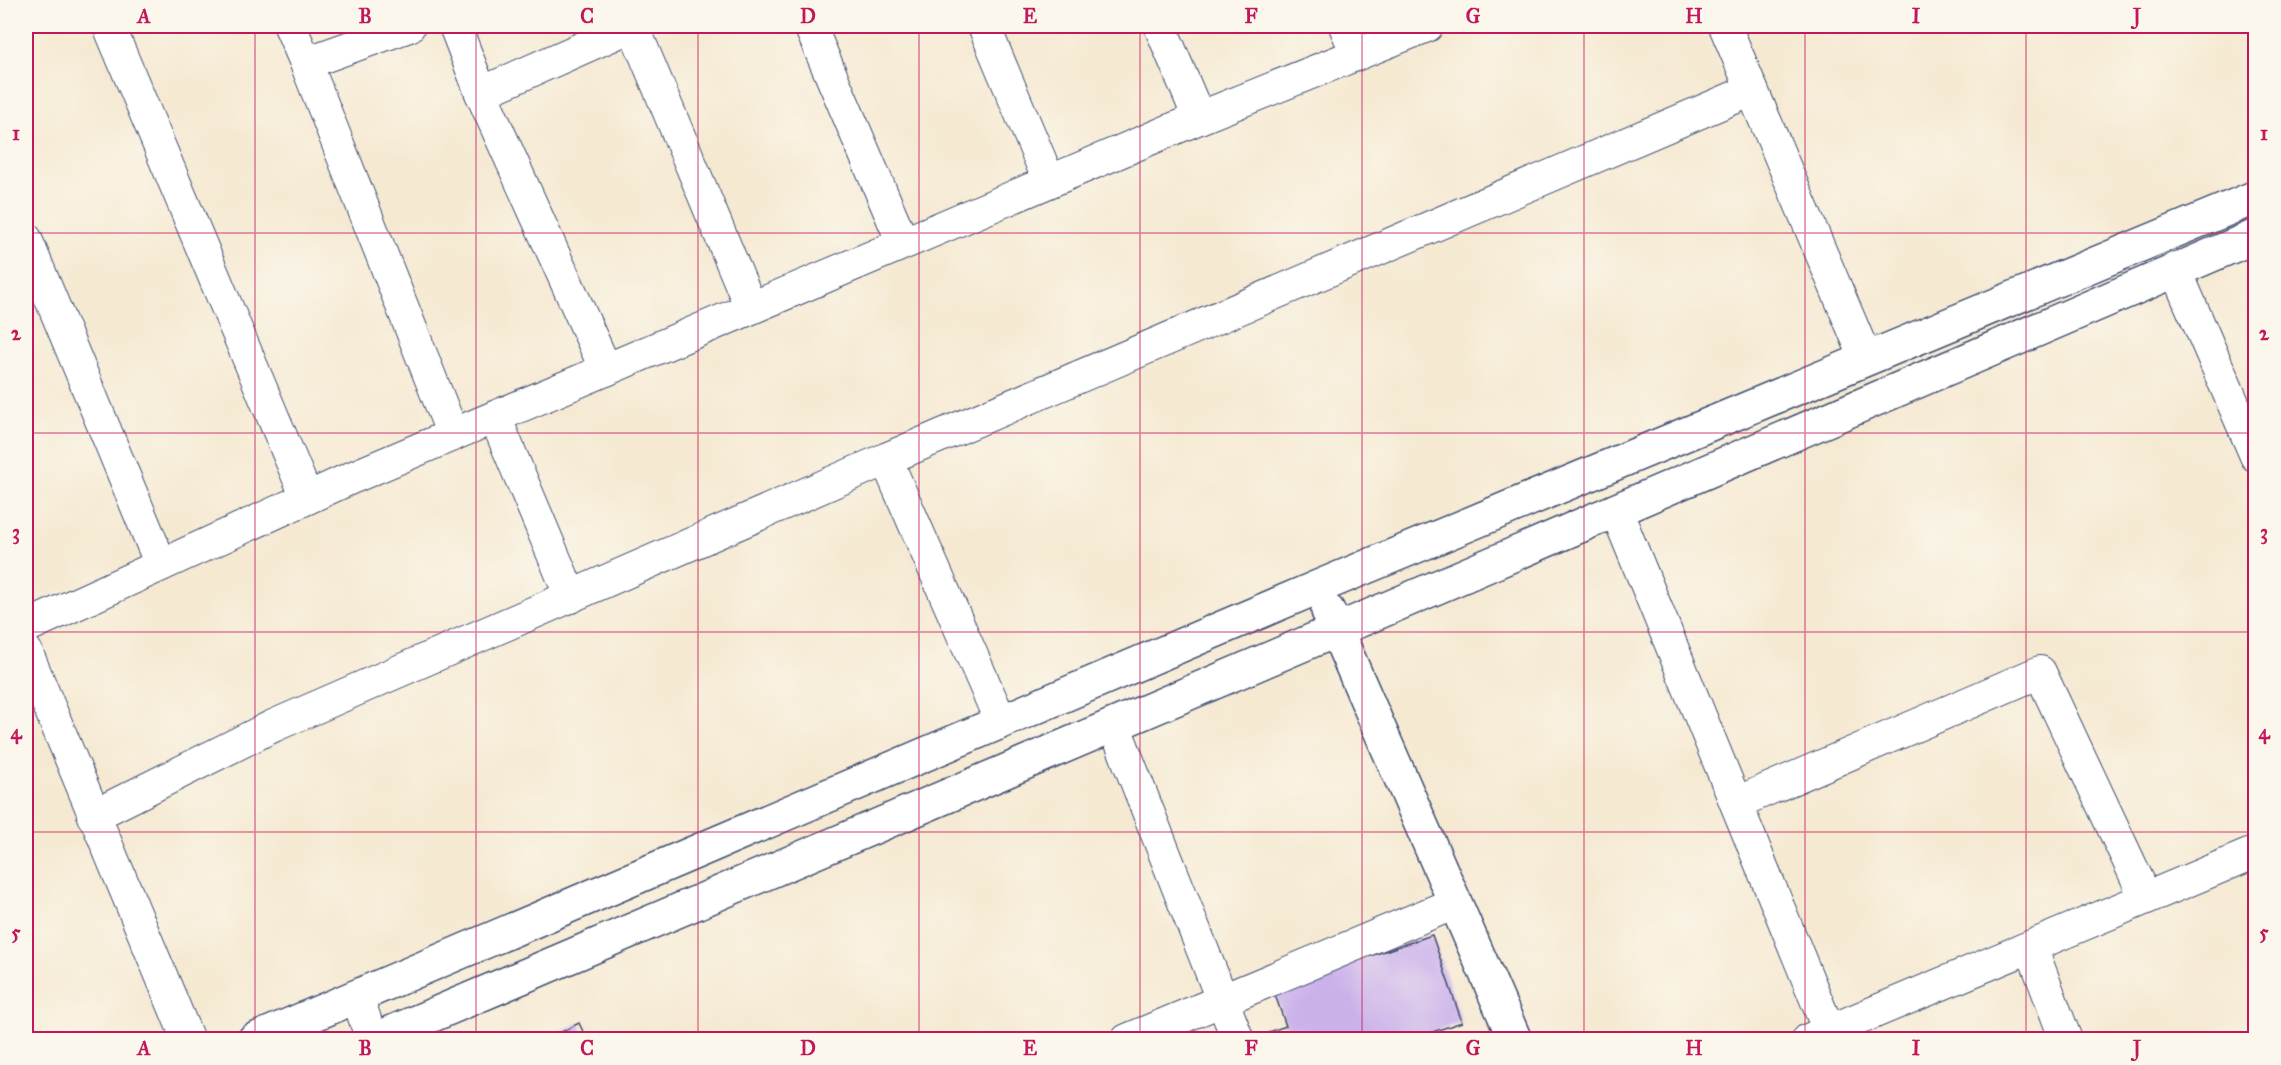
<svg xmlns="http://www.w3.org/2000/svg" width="2281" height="1065" font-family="'IM FELL Great Primer',serif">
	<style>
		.building { fill: #cab1ea }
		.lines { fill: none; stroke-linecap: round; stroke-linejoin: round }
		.minor-casing { stroke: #3c4b6f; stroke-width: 34 }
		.tertiary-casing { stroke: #3c4b6f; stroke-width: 36 }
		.minor { stroke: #fff; stroke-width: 32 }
		.tertiary { stroke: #fff; stroke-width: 33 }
		.grid { fill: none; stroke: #c2185b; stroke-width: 1.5; stroke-opacity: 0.55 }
		.neatline { fill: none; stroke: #c2185b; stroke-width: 2 }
		.grid-label { font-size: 20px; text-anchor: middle; font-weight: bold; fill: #c2185b }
	</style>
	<rect width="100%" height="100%" fill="#fbf7ec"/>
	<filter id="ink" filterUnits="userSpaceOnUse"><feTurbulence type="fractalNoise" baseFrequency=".0167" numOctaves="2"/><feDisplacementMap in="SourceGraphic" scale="12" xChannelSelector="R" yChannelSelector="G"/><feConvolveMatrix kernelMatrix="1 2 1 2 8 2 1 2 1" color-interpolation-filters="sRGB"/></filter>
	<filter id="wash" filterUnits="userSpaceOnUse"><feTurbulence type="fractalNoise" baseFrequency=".008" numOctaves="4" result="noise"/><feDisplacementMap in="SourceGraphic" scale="24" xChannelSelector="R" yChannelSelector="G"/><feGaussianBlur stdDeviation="1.35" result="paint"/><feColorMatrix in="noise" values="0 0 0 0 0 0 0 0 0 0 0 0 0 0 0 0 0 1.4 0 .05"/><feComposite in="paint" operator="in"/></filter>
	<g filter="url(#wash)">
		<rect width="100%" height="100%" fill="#f5e9d2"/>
		<g id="blocks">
			<g class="building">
				<path d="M1432 935 1462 1022 1409 1040H1272L1269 1032 1286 1026 1273 989Z"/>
				<path d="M579 1023 587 1040H546Z"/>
			</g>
		</g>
	</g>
	<g filter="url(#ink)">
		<use href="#blocks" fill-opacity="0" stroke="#3c4b6f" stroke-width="1.5"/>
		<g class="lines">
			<defs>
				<g id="minor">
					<path d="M109 26 307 498"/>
					<path d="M290 26 306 63"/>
					<path d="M409 26 306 63 453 435"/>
					<path d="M455 26 481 93"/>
					<path d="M633 26 751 308"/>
					<path d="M810 26 903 243"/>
					<path d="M984 26 1049 181"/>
					<path d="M1160 26 1199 118"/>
					<path d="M1345 26 1357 54"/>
					<path d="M1725 26 1866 359"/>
					<path d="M26 239 161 565"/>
					<path d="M2175 269 2256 456"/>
					<path d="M606 370 481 93 632 26"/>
					<path d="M495 417 571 597"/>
					<path d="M1616 510 1829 1031"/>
					<path d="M26 627 351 478 1199 118 1427 26"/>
					<path d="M26 651 188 1040"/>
					<path d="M1001 722 886 459 1752 90"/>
					<path d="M1114 725 1238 1040"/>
					<path d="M1736 803 2040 672 2146 898"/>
					<path d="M93 816 273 726 886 459"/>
					<path d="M2031 947 2066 1040"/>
					<path d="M357 996 372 1040"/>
					<path d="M1127 1040 1455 903"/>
					<path d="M1808 1040 2256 852"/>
				</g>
				<g id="tertiary">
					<path d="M1328 611 1515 1040"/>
					<path d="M254 1040 1318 587 2256 197"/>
					<path d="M374 1040 1337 630 2256 236"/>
				</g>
			</defs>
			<use href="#minor" class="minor-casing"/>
			<use href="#tertiary" class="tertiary-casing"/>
			<use href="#minor" class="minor"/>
			<use href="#tertiary" class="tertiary"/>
		</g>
	</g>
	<path class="grid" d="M255 26V1040M476 26V1040M698 26V1040M919 26V1040M1140 26V1040M1362 26V1040M1584 26V1040M1805 26V1040M2026 26V1040M26 233H2256M26 433H2256M26 632H2256M26 832H2256"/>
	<rect width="2281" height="1065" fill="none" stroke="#fbf7ec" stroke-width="66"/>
	<rect x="33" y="33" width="2215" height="999" class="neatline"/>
	<g class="grid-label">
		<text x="144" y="23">A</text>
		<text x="365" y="23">B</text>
		<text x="587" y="23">C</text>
		<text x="808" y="23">D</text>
		<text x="1030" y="23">E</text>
		<text x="1251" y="23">F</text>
		<text x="1473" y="23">G</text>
		<text x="1694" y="23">H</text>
		<text x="1916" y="23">I</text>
		<text x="2137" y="23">J</text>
		<text x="16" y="140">1</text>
		<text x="2264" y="140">1</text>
		<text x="16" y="340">2</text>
		<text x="2264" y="340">2</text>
		<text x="16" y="539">3</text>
		<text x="2264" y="539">3</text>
		<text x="16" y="739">4</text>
		<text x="2264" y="739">4</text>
		<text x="16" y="939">5</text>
		<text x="2264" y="939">5</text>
		<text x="144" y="1055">A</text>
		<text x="365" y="1055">B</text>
		<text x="587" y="1055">C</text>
		<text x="808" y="1055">D</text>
		<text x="1030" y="1055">E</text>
		<text x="1251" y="1055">F</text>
		<text x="1473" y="1055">G</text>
		<text x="1694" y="1055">H</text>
		<text x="1916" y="1055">I</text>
		<text x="2137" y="1055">J</text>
	</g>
</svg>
